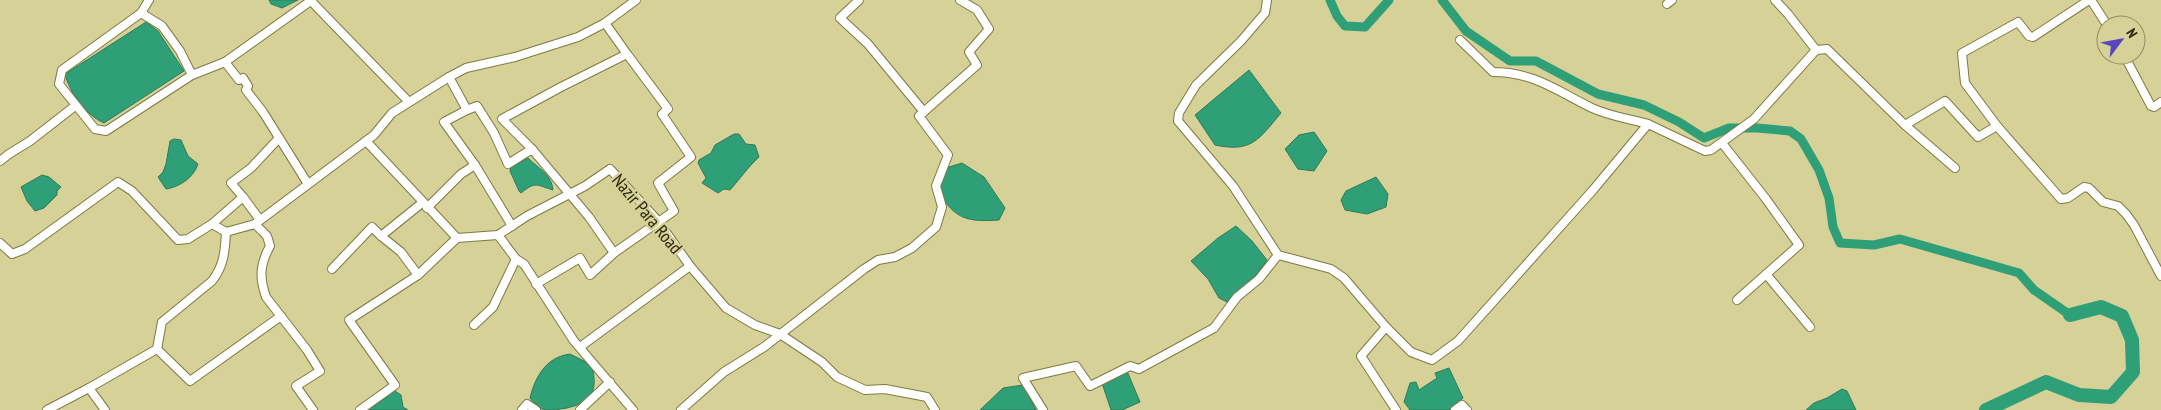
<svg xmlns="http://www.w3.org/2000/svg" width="2161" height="410" font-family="'PT Sans Narrow',sans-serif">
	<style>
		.water { fill: #2f9f77; stroke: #2e7b58 }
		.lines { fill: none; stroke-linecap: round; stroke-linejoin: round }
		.canal { stroke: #2f9f77; stroke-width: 9 }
		.river { stroke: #2f9f77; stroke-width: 14 }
		.street-casing { stroke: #7f7a43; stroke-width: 10 }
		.street { stroke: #fff; stroke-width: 8 }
		.labels { text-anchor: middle; stroke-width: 5; stroke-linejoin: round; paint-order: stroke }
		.street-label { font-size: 18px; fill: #2a2811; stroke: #d5d197 }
	</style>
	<rect width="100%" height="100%" fill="#d5d197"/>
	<g class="water">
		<path d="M269 0H298L282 8 271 4Z"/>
		<path d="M146 22 158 31 184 71 104 123C87 116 69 92 65 74Z"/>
		<path d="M1249 70 1281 113C1259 139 1252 153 1215 145L1195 115Z"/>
		<path d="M1314 132 1327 151 1314 171 1298 169 1285 149 1299 135Z"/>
		<path d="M734 134H739L746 144 755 145 759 157C747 168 740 179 730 190L724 189 718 193 702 183 706 178 698 163 699 160 711 153 715 145Z"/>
		<path d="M174 139 181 140 188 156 198 164C194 177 180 187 166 189L158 177 163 172 166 164 170 141Z"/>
		<path d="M528 158C538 168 552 175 553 190 536 185 536 181 521 193L519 191 510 171 511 166Z"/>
		<path d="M962 163 984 177 1005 208 999 220C968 222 955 220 938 191L942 179 949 167Z"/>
		<path d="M42 175 49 177 61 187 57 191V195L44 208 35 211 27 201 21 187Z"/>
		<path d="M1376 177 1388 194 1386 207 1367 214 1345 210 1341 200 1346 191Z"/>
		<path d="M1236 226 1252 241 1267 260 1257 274 1227 302 1219 298 1208 279 1191 261 1218 238Z"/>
		<path d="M570 354 584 361 593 370C594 376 595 383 593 390 586 407 562 410 546 410 539 409 534 403 530 398 535 377 546 357 570 354Z"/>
		<path d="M1449 368 1463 398 1449 410H1410L1404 402 1410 383 1416 382 1419 390 1437 378 1435 373Z"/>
		<path d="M1127 371 1140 402 1122 410H1111L1102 383Z"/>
		<path d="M1023 385 1036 410H980L1003 388Z"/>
		<path d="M392 389 401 395 403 407 408 410H364Z"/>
		<path d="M1842 389 1847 391 1856 410H1806L1814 403 1827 398Z"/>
	</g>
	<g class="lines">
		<g class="canal">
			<path d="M1330 0 1337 16 1345 26 1365 27 1389 0"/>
			<path d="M1442 0 1466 31 1510 61H1536L1598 94 1644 105 1679 122 1704 138 1729 128H1757L1790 131 1801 139 1819 170 1829 198 1833 227 1840 243 1874 245 1900 239 2019 273 2034 290 2070 315"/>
		</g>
		<path class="river" d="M1986 410 2046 382 2079 395 2111 397 2133 372 2132 340 2122 316 2101 307 2070 315"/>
		<defs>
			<g id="street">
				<path d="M149 0 141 13 62 70 59 84 95 129 106 131 192 75 225 62 312 0"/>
				<path d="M859 0 840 18 868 44 924 112"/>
				<path d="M1267 0 1265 13 1241 41 1196 85 1179 113 1178 121 1233 186 1278 255 1331 269 1344 278 1386 327 1361 356 1396 410"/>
				<path d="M1775 0 1788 14 1816 50"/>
				<path d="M2091 0 2107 25"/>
				<path d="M311 1 409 102"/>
				<path d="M1667 4 1672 0"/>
				<path d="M141 13 162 26 180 51 192 75"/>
				<path d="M2124 55 2151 106 2154 107 2161 102"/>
				<path d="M225 62 239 80 243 78 248 86 246 90 263 112 308 184"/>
				<path d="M449 77 467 110 477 106 494 133 508 164 532 149 589 217 614 253 674 211 658 183 691 157 662 114 668 109 627 54"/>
				<path d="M1648 124 1705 151 1711 150 1754 119 1816 50 1827 49 1905 125 1955 168"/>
				<path d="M1905 125 1945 101 1978 137 1997 126 2061 199 2068 198 2084 187 2089 188 2103 202 2118 206 2126 214 2134 225 2161 276"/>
				<path d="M1997 126 1965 83 1962 53 2018 22 2029 36 2033 37 2089 0"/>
				<path d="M366 141 457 238 498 235 527 216 585 186 610 169 658 221 690 266 726 308 755 325 780 334 822 362 837 377 865 390 885 389 927 397 935 410"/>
				<path d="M1722 143 1766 199 1799 245 1737 300"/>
				<path d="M532 149 502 119 561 87 627 54 605 23"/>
				<path d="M0 161 9 154 30 141 75 106"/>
				<path d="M475 165 512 226"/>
				<path d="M243 197 231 183 251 168 279 138"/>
				<path d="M427 208 461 174 475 165 444 122 467 110"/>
				<path d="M212 224 243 197 260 220"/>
				<path d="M255 224 267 236 270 246C260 264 259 277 266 297L307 350 320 371 296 386 313 410"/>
				<path d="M498 235 516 259 524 264 574 341 633 410"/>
				<path d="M381 236 401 252 418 275"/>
				<path d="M0 243 12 254 25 249 118 182 132 191 178 240 188 239 212 224 226 232"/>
				<path d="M332 269 372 227 381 236 422 203"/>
				<path d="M1766 274 1810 327"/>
				<path d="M536 284 580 258 590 275 614 253"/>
				<path d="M474 325 493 307 516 259"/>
				<path d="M1386 327 1411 352 1432 360 1458 341 1593 190 1648 124C1630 119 1609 116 1592 108 1557 91 1534 72 1493 72L1460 40"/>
				<path d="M580 347 690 266"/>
				<path d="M157 349 190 381 281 316"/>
				<path d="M89 388 157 349 162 322 212 281C224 266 225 251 226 232L255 224 374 135 392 113 449 77 466 68 515 57 578 37 605 23 636 0"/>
				<path d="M47 410 89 388 105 410"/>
				<path d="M360 410 395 385 349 320 418 275 457 238"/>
				<path d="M522 410 527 404 536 410"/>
				<path d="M580 410 610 382"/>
				<path d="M681 410 724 372 764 347 864 269 878 260 895 257 912 248 936 227 942 207 936 186 948 155 919 116 977 65 969 52 989 29 977 10 960 0"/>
				<path d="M1043 410 1023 378 1076 366 1090 386 1130 366 1139 369 1214 328 1237 297 1259 279 1278 255"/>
				<path d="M1455 410 1462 405 1467 410"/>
			</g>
		</defs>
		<use href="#street" class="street-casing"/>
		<use href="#street" class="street"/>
	</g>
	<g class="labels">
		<g class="street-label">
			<text transform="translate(647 214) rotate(50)" y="6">Nazir Para Road</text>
		</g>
	</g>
	<g transform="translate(2121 40) rotate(58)"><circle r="24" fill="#d5d197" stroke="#918d61"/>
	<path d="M0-4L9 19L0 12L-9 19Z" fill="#5946be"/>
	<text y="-8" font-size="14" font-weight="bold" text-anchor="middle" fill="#2a2811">N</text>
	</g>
</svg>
